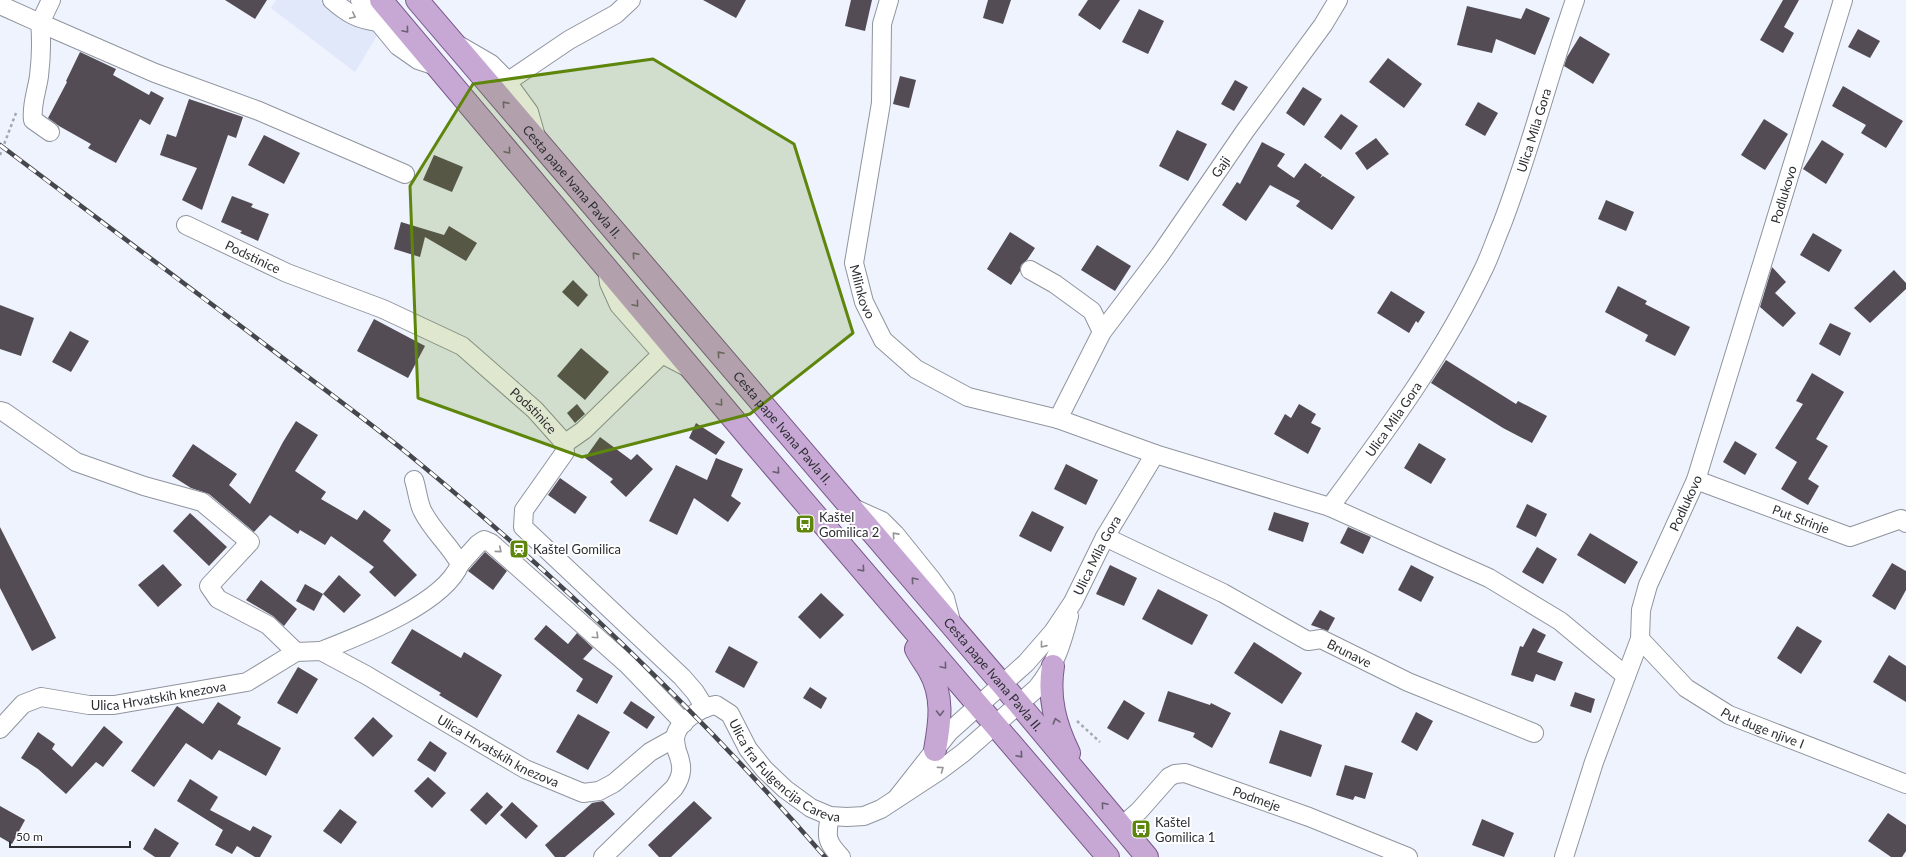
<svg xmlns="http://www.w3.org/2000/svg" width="1906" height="857" font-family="Lato,sans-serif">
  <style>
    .built { fill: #e0e8fa }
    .building { fill: #544c54 }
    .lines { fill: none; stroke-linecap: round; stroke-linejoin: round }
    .minor-casing { stroke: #8f949e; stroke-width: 20 }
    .major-casing { stroke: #79588a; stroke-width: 24 }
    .path { stroke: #a4a8b1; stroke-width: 2.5; stroke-dasharray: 3 3; stroke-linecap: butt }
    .minor { stroke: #fff; stroke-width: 18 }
    .major { stroke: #c7a8d5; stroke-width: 22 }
    .rail-casing { stroke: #45474c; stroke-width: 4.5 }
    .rail { stroke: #fff; stroke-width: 3; stroke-dasharray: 9; stroke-linecap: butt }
    .oneway { stroke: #969698 }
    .oneway2 { stroke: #6a5f73 }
    .marked { fill: #5f860c; fill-opacity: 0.2; stroke: #5f860c; stroke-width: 3; stroke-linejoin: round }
    .labels { text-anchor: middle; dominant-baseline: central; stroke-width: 4; stroke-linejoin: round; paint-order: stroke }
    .street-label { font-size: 13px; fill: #2c2e32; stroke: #fff }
    .poi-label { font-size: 13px; fill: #2c2e32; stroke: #fff; text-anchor: start }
  </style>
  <rect width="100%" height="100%" fill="#eef3fe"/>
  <polygon class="built" points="276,0 353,0 379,32 355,72 271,8"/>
  <g class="building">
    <polygon points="225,0 267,0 255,19"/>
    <polygon points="703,0 746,0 736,18"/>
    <polygon points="851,0 872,0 865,31 845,26"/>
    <polygon points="988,0 1011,0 1003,24 983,18"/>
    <polygon points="1088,0 1120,0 1100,30 1078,15"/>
    <polygon points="1783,0 1799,0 1784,27 1794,33 1783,53 1760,40"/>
    <polygon points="1467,6 1521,19 1526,8 1550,18 1535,55 1496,39 1492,53 1457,45"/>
    <polygon points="1139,9 1164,21 1148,54 1122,42"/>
    <polygon points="1858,29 1880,41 1870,58 1848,47"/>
    <polygon points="1580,36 1610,54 1593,84 1564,66 1567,57"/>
    <polygon points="80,52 116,69 113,75 149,95 151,91 164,98 150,125 140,119 116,163 88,148 91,144 59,126 48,118 67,82 66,81"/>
    <polygon points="1388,58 1422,84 1404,108 1369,82"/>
    <polygon points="900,76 916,80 909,108 893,104"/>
    <polygon points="1235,80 1248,87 1234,111 1221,104"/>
    <polygon points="1843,86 1903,121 1886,148 1861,133 1866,125 1832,106"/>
    <polygon points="1303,87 1322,99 1304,126 1286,113"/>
    <polygon points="189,99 243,117 236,138 228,135 202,210 182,200 197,168 160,155 167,134 176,137"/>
    <polygon points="1478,102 1498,113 1485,136 1465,125"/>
    <polygon points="1341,114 1358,126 1341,150 1324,137"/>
    <polygon points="1764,119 1788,134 1765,170 1741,155"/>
    <polygon points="1177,130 1207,144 1188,181 1159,166"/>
    <polygon points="264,135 300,153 284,184 248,165"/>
    <polygon points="1376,138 1389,154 1367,170 1355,153"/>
    <polygon points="1822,140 1844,154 1826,184 1803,169"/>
    <polygon points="1262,142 1285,154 1277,166 1294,178 1305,163 1322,175 1320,178 1323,176 1355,197 1332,230 1296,206 1300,201 1270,185 1246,221 1222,205 1237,182 1240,184"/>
    <polygon points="434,155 463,167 452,192 423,180"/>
    <polygon points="232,196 253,204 251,207 269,214 258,241 240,233 242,231 221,222"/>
    <polygon points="1606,200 1634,212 1626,231 1598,219"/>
    <polygon points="401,222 444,235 449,226 477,243 466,261 425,237 420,257 394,249"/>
    <polygon points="1010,232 1035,248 1027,260 1021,265 1020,271 1011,285 987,269"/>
    <polygon points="1813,233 1842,250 1829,272 1800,255"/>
    <polygon points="1097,245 1131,266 1115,291 1081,270"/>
    <polygon points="1772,267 1786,282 1775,293 1796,313 1783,327 1760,307"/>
    <polygon points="1894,270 1906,283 1906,289 1870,323 1854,308"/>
    <polygon points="573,280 588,295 578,307 562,292"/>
    <polygon points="1618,286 1647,301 1645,304 1690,327 1675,356 1645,341 1648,335 1605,312"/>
    <polygon points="1391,291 1425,312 1418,323 1416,321 1409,333 1377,313"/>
    <polygon points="0,305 34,318 21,356 0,349"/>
    <polygon points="374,319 425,346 408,378 357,351"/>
    <polygon points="1830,323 1851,333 1840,356 1819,344"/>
    <polygon points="70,331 89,341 71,372 52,362"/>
    <polygon points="581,348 609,372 585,400 557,376"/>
    <polygon points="1446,360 1516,404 1518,401 1547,416 1532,443 1503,428 1431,383"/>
    <polygon points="1812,373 1844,392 1816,439 1828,446 1808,479 1819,486 1808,505 1781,489 1797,462 1775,448 1803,404 1796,401"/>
    <polygon points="577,404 585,414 575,423 567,413"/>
    <polygon points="1299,404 1316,414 1311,423 1321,428 1308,454 1274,434 1285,414 1291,418"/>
    <polygon points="296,421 318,435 295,471 326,492 321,499 357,520 364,510 391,530 383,541 417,575 395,597 369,572 374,567 331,536 325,545 300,530 298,534 270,515 254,532 209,494 191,488 172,476 193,444 237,474 229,485 250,504 283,442"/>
    <polygon points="696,423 725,442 716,455 689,438"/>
    <polygon points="600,437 631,460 637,454 653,469 626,497 610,482 613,479 585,458"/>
    <polygon points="1735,441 1757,454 1745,475 1723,462"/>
    <polygon points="1419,443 1446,459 1431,484 1404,468"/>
    <polygon points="716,458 743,469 731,496 741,503 728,522 694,498 677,535 649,521 676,465 707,480"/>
    <polygon points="1066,464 1098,480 1086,505 1054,489"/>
    <polygon points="560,478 587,497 575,514 548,495"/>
    <polygon points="1527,504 1547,514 1536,537 1516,527"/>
    <polygon points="1032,511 1064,527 1051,552 1019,536"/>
    <polygon points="1274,512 1309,523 1303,542 1268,530"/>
    <polygon points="190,513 227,547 209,566 173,531"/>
    <polygon points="0,527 56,638 32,651 0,588"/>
    <polygon points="1348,527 1371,537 1363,554 1340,543"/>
    <polygon points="1590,533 1638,562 1625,584 1577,555"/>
    <polygon points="1537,547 1557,559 1543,584 1522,572"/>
    <polygon points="485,552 507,571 493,590 468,571"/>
    <polygon points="1892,563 1906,571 1906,590 1895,610 1872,596"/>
    <polygon points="163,564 182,585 158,607 138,585"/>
    <polygon points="1110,565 1137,578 1124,606 1096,594"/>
    <polygon points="1411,565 1434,577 1421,602 1398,590"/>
    <polygon points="339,575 361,595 344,613 323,594"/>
    <polygon points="261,580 297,609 284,626 273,616 246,600"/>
    <polygon points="305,584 323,594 314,611 296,601"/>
    <polygon points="1158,589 1208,615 1192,645 1142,619"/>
    <polygon points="821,593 844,615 820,639 798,617"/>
    <polygon points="1320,610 1335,618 1328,631 1311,625"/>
    <polygon points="546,625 568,644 577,633 593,648 583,659 613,676 597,704 576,691 583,679 534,639"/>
    <polygon points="1797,626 1822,641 1801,674 1777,658"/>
    <polygon points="1533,628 1546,635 1537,652 1563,662 1555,681 1536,674 1533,682 1511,675 1520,646 1523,647"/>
    <polygon points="412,629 461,658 464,652 502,675 477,718 439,695 441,693 391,663"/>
    <polygon points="1254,642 1302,673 1282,704 1234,673"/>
    <polygon points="729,646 758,662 744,688 715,672"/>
    <polygon points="1889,655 1906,666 1906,702 1873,682"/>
    <polygon points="298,667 318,679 297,714 277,703"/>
    <polygon points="810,687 827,698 821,709 803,698"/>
    <polygon points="1168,691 1210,705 1211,703 1231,713 1212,748 1193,737 1195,733 1158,721"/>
    <polygon points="1575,692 1595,699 1591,713 1570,706"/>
    <polygon points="1124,700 1145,713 1128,740 1107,728"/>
    <polygon points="631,701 655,717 647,729 623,713"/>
    <polygon points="218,702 241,717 237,724 281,748 266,776 219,750 212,760 186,743 154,787 131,771 177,706 203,724"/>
    <polygon points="1416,712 1433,721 1417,751 1401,742"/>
    <polygon points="578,714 610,732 588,770 556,752"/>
    <polygon points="373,717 393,736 373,757 354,738"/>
    <polygon points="104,726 123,742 103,767 96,762 66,794 38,769 21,758 38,732 55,744 52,749 72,767"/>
    <polygon points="1280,730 1322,745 1311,777 1269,763"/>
    <polygon points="430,741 447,753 435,772 417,760"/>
    <polygon points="1345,765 1373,773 1365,799 1355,796 1353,800 1336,795"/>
    <polygon points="428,777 446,793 432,808 414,791"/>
    <polygon points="190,779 218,797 210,810 250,831 253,826 272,836 260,857 255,857 237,846 232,854 215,845 223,830 177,801"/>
    <polygon points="487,792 503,807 486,825 470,810"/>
    <polygon points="603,801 615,814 565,857 555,857 545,845 592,803"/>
    <polygon points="694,801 712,818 671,857 659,857 648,845"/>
    <polygon points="512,802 538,826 526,839 500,815"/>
    <polygon points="0,806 25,820 12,844 0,837"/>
    <polygon points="340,809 357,822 341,844 323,831"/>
    <polygon points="1888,813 1906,825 1906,851 1902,857 1891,857 1868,841"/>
    <polygon points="1482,819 1514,833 1504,857 1472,845"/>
    <polygon points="155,828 179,843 170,857 155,857 143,849"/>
  </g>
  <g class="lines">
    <defs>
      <g id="minor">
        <polyline points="51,0 40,23 155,73 259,111 405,174"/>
        <path d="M332,0C348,14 357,19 378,22"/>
        <polyline points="360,0 398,46 418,60 436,66"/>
        <path id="s1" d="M889,0L882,24L881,103L854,263L864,302L883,340L916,369L968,397L1058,419"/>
        <path d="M0,5L40,23C42,41 41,59 39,76C37,91 31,105 33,120L50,132"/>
        <polyline points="460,46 491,64 502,75 529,112 537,140"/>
        <polyline points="507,82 569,40 616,14 631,0"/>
        <path id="s2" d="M186,225L287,273L383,309L462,346L535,410L560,438L564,444L565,452L524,510L523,527L682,677L695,692L705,708"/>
        <polyline points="607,269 609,283 619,305 662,354 689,368"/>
        <polyline points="1030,270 1055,284 1092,311 1102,332"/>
        <polyline points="0,411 4,412 76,462 144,486 202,502 250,542 209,586 218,599 268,625 296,652"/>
        <polyline points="564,444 584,430 662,354"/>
        <path id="s3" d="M1155,454L1058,419L1102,332L1160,255L1245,131L1323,25L1338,0"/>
        <path id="s4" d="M1696,480L1850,537L1901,519L1906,523"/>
        <polyline points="1330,507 1489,578 1560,621 1626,676"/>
        <polyline points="853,508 882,521 895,534 932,580 945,598 952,625"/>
        <path id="s5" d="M1105,537L1223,593L1308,641L1321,639L1408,682L1534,733"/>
        <polyline points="460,564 478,544 484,540 491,543 628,665 684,723"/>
        <path id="s6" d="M1640,639L1686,688L1729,715L1906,784"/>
        <path d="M321,651C359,636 444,604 460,564C450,545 432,531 422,510C418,501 417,489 414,480"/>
        <path id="s7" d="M0,729L23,704L41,697L89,705H114L247,682L296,652L321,651L366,675L525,769L583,793L599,791L614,783L650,752L675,738"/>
        <path id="s8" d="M897,798L949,732L1026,663L1053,632L1073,602L1105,537L1155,454L1330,507C1387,430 1444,353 1485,266C1491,253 1496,238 1502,224C1530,151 1549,74 1575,0"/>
        <path d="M830,816C826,836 826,842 841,857"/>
        <path id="s9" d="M1122,826L1139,811L1169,777L1175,774L1185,773L1309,817L1408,857"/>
        <path id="s10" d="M603,857L674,788C683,775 683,766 677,751C676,747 675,743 675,738C677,722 701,707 716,705L730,714L748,749L764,769L785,789L811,808L830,816L847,817L864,816L881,809L939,771L963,753L1037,688C1055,666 1062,643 1069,616"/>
        <path id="s11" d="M1564,857L1594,762L1640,639L1641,610L1648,585L1696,480L1843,0"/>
      </g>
      <g id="major">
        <polyline points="381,0 752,441 1108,857"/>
        <path id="s12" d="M417,0L1019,704L1147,857"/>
        <path d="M916,649C920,657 925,663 929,670C944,696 940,722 935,750"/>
        <path d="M1053,666C1048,698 1055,724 1069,753"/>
      </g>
    </defs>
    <use href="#minor" class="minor-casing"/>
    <use href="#major" class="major-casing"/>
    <g class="path">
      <polyline points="0,155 16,113"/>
      <polyline points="1077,721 1100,742"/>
    </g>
    <use href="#minor" class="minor"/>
    <use href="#major" class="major"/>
    <defs>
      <path id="rail" d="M0,145C82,207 164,269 246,330C299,371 355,411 407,453C557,576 698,711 825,857"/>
    </defs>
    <use href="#rail" class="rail-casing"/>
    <use href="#rail" class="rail"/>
  </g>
  <defs><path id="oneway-chevron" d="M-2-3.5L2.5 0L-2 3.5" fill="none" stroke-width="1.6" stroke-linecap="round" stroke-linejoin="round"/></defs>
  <g class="oneway">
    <use href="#oneway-chevron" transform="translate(353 16) rotate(25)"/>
    <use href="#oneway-chevron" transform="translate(895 535) rotate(-132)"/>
    <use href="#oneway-chevron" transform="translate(499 550) rotate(40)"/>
    <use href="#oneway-chevron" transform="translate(596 636) rotate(43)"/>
    <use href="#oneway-chevron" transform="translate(1043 645) rotate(129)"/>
    <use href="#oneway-chevron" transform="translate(941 769) rotate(-36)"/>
  </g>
  <g class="oneway2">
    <use href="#oneway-chevron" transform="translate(406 30) rotate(50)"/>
    <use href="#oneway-chevron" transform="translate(505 104) rotate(-131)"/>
    <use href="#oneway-chevron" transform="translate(508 151) rotate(50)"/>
    <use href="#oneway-chevron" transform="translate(635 255) rotate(-131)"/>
    <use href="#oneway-chevron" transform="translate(636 304) rotate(50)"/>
    <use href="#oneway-chevron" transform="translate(720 354) rotate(-131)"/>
    <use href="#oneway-chevron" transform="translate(720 403) rotate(50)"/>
    <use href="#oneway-chevron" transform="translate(777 471) rotate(49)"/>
    <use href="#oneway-chevron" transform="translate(862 569) rotate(49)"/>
    <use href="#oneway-chevron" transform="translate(914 580) rotate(-130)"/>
    <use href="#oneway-chevron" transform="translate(944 666) rotate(50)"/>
    <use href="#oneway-chevron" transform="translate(940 713) rotate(90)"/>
    <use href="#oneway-chevron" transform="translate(1056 721) rotate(-106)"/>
    <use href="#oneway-chevron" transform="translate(1020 755) rotate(49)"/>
    <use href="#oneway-chevron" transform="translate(1104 805) rotate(-130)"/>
  </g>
  <path class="marked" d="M653,59L794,144L853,333L750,414L582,457L418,398L410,186L473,84Z"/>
  <defs>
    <symbol id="bus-square" viewBox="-11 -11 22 22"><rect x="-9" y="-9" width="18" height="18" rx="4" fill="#5f860c" stroke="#fff"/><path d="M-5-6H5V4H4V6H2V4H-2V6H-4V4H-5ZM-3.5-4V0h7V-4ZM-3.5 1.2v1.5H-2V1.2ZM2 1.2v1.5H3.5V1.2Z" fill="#fff"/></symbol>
    <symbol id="station-square" viewBox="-11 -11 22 22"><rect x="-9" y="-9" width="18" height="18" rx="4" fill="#5f860c" stroke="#fff"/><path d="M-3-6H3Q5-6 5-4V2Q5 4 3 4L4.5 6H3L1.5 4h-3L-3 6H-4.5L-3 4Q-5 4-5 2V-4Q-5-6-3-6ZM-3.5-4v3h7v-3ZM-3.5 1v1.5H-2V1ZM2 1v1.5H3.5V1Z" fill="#fff"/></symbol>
  </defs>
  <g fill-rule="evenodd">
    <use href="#bus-square" x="794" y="513" width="22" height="22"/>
    <use href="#station-square" x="508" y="538" width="22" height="22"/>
    <use href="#bus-square" x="1130" y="818" width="22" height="22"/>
  </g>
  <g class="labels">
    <g class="street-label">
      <text stroke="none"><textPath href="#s8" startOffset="1048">Ulica Mila Gora</textPath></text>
      <text stroke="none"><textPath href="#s3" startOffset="404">Gaji</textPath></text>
      <text stroke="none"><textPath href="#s12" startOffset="239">Cesta pape Ivana Pavla II.</textPath></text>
      <text stroke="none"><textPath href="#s11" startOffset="700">Podlukovo</textPath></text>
      <text stroke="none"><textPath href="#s2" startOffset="74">Podstinice</textPath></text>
      <text stroke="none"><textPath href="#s1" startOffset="296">Milinkovo</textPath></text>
      <text stroke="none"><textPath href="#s2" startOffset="398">Podstinice</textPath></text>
      <text stroke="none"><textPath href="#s8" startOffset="725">Ulica Mila Gora</textPath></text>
      <text stroke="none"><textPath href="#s12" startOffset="563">Cesta pape Ivana Pavla II.</textPath></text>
      <text stroke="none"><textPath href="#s11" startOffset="376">Podlukovo</textPath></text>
      <text stroke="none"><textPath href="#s4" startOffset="112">Put Strinje</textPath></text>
      <text stroke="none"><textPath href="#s8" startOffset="317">Ulica Mila Gora</textPath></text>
      <text stroke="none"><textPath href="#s5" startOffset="273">Brunave</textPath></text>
      <text stroke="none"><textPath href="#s12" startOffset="887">Cesta pape Ivana Pavla II.</textPath></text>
      <text stroke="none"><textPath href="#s7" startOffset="172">Ulica Hrvatskih knezova</textPath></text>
      <text stroke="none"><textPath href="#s6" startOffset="154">Put duge njive I</textPath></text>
      <text stroke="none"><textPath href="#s7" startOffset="548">Ulica Hrvatskih knezova</textPath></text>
      <text stroke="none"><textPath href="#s10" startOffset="305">Ulica fra Fulgencija Careva</textPath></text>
      <text stroke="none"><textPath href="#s9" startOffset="161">Podmeje</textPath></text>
    </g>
    <g class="poi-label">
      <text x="819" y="517">Kaštel<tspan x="819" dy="15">Gomilica 2</tspan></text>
      <text x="533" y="549">Kaštel Gomilica</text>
      <text x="1155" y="822">Kaštel<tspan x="1155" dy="15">Gomilica 1</tspan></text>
    </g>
  </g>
  <path d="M10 841v6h120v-6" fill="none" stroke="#2c2e32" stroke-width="2"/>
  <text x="16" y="841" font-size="12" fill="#2c2e32" stroke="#ffffff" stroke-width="3" paint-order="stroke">50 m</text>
</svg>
